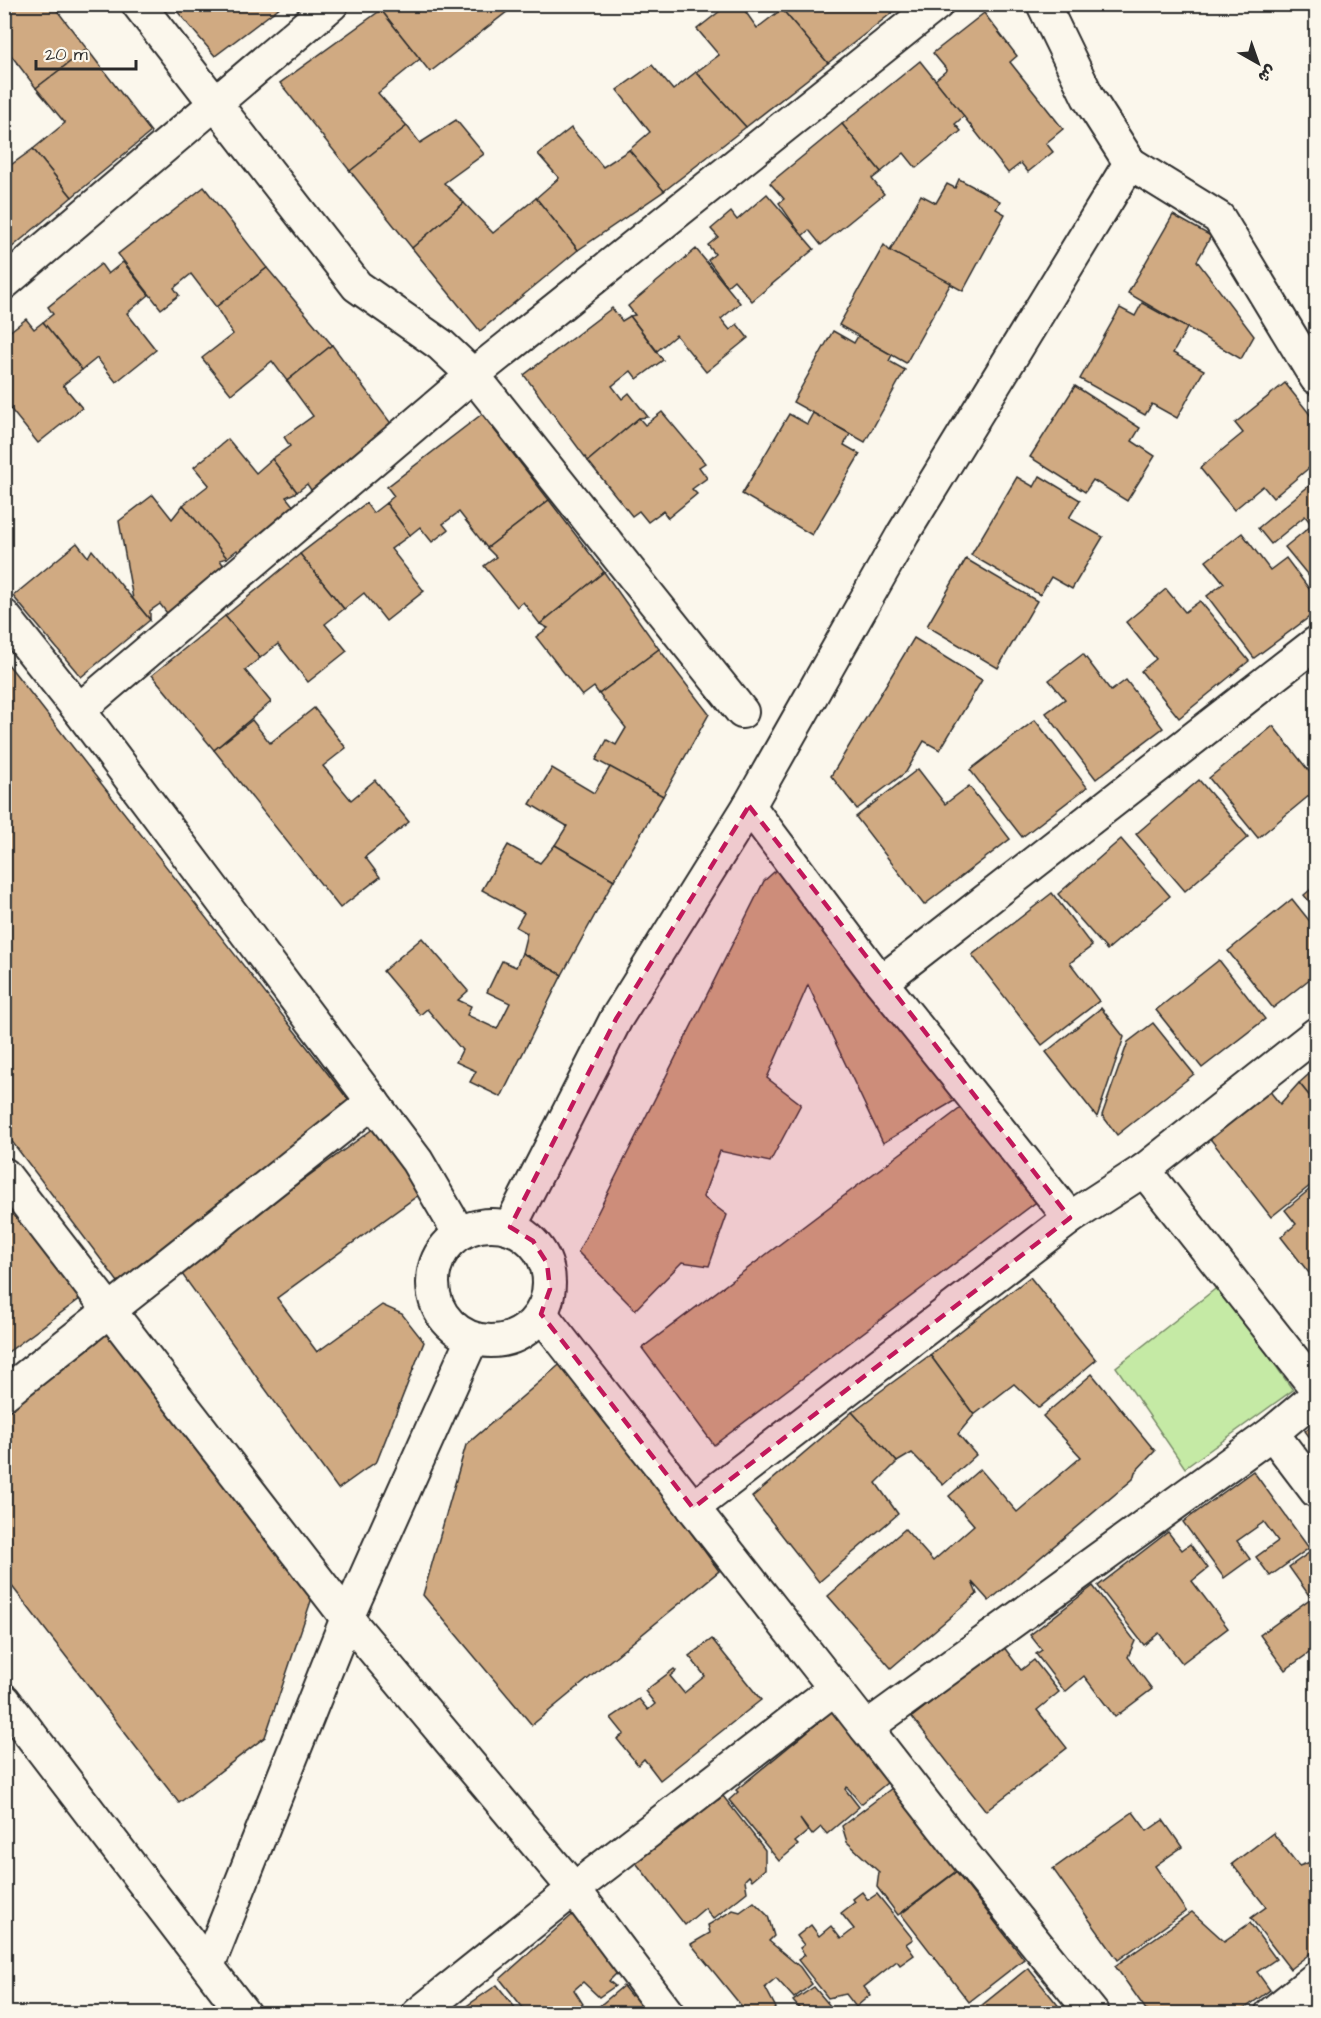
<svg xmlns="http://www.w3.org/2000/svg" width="1321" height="2018" font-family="'Architects Daughter','Playpen Sans Arabic',sans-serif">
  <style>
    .green { fill: #c5eaa5; stroke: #788a68; stroke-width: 1.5 }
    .building { fill: #d0aa82; stroke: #2b2b2b; stroke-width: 1.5 }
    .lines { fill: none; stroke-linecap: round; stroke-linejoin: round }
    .street-casing { stroke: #2b2b2b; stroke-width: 36 }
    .street { stroke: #fbf7ec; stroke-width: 32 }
    .marked { fill: #c2185b; fill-opacity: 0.2; stroke: #c2185b; stroke-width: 4.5; stroke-dasharray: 12 8; stroke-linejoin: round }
  </style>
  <rect width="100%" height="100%" fill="#fbf7ec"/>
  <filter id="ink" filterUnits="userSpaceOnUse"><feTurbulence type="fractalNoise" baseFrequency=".0167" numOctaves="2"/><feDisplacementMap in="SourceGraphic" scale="12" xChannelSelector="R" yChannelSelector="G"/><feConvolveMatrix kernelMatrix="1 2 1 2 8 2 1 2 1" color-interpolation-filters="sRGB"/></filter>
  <g filter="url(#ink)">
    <polygon class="green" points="1219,1286 1293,1390 1185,1468 1116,1367"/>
    <g class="building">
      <polygon points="4,4 52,4 87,49 36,88 4,46"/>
      <polygon points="171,4 284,4 215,56"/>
      <polygon points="388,4 503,4 508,11 430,72 381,10"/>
      <polygon points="729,4 740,4 757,28 782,9 828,63 746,127 696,72 719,55 697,29"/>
      <polygon points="788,4 903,4 828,63 782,9"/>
      <polygon points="381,10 420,59 378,93 407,126 350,171 280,83"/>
      <polygon points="984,13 1017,56 1010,62 1063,129 1046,143 1053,152 1028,172 1021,163 1008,173 935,80 947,70 933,53"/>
      <polygon points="87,49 151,132 72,197 33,149 65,123 36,88"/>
      <polygon points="920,61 964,116 955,124 961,131 916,168 904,153 881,172 842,124"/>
      <polygon points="652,65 673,90 696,72 746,127 664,191 629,150 650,132 617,90"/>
      <polygon points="456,120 484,154 444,183 464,203 412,248 350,171 407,126 420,143"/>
      <polygon points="842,124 881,172 872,179 884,194 821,245 809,230 802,236 779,203 784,199 770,183"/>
      <polygon points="571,128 603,167 629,150 664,191 578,250 536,198 559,178 538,154"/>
      <polygon points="33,149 72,197 4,254 4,163 8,167"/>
      <polygon points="959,179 1000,201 996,209 1005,214 963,291 890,251 921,195 936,203 947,184 955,188"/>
      <polygon points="204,187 267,268 216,307 191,274 174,288 179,295 161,309 118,254"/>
      <polygon points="767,194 814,249 752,301 734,280 727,286 708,260 715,254 708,245 718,237 711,229 731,212 737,220"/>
      <polygon points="536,198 578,250 480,331 412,248 464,203 493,233"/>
      <polygon points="1173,215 1211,236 1197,261 1254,336 1241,359 1128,293"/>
      <polygon points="884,245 890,251 951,283 906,363 839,325"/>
      <polygon points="696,249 740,303 721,319 730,330 737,324 748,338 706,372 676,335 657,351 630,316 635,315 628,306"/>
      <polygon points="123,262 149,295 127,313 156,350 116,382 97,358 82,370 43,322 53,314 48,307 101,264 108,274"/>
      <polygon points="267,268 332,345 287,381 272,361 231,394 202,358 233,334 216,307"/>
      <polygon points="1142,303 1187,328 1173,353 1204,370 1177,418 1152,404 1145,415 1080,379 1120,308 1135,316"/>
      <polygon points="612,308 622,321 630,316 663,360 637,379 631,371 612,386 622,399 629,393 648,417 639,418 588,461 524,375"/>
      <polygon points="26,319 34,329 43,322 82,370 63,385 82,408 38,443 4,401 4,336"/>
      <polygon points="833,331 854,343 858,336 892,355 889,361 905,370 865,442 793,402"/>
      <polygon points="332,345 399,434 315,496 307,484 297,492 272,459 290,446 284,437 313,416 287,381"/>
      <polygon points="1285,383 1316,422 1316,462 1273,498 1263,486 1234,510 1200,468 1243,433 1235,423"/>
      <polygon points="1075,386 1140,428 1132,441 1155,456 1127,501 1093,480 1085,492 1030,457"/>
      <polygon points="662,412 705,463 699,467 707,478 692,489 697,494 668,518 663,511 648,522 639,511 632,516 588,461 639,418 645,425"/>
      <polygon points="813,413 850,434 844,445 860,454 812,535 742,494 789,414 807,424"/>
      <polygon points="482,414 549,500 487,548 459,512 443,524 448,530 432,542 420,527 410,535 386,503 394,496 387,487"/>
      <polygon points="228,439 256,473 272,459 297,492 286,497 299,513 241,556 237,550 227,558 183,505 209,485 194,467"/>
      <polygon points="1040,476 1080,500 1069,518 1103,537 1072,589 1051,577 1040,595 971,555 1017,477 1034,487"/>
      <polygon points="1316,480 1316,585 1285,547 1312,525 1305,516 1271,544 1258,528"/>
      <polygon points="153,495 172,519 183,505 227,558 220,560 225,568 191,601 187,596 179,603 183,607 170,617 160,604 150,611 150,620 133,599 119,521"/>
      <polygon points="549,500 604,572 540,624 523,602 517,607 484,566 496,557 487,548"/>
      <polygon points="366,503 373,513 386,503 410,535 391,549 424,591 386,621 364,593 344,609 300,554"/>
      <polygon points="1242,533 1270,570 1286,558 1316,598 1316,612 1254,658 1207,596 1224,583 1206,561"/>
      <polygon points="77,543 88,557 92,550 150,620 81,677 13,596"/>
      <polygon points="300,554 344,609 325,624 347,651 308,682 278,644 260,658 225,616"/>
      <polygon points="966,559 1037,601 998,668 927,626"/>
      <polygon points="604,572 659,649 599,694 594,687 582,696 536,637 548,628 540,624"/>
      <polygon points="1166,589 1185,612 1200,601 1249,661 1179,718 1141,671 1156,659 1126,622"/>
      <polygon points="225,616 260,658 245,670 271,702 214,750 152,675"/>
      <polygon points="914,638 982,680 940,750 924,741 906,772 857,809 831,776"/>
      <polygon points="659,649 709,714 663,796 596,760 607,740 616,745 626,728 599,694"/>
      <polygon points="1083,654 1111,691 1126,680 1163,728 1096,779 1046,713 1065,699 1049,680"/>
      <polygon points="4,659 350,1102 121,1286 4,1131"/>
      <polygon points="314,708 346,748 323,766 351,800 375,780 409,822 365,857 380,877 340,908 214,750 252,720 270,743"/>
      <polygon points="1035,720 1087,787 1022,837 970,770"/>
      <polygon points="1273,726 1316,780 1316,790 1258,838 1209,778"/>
      <polygon points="610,767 663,796 614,880 555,845 567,826 530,804 552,768 594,793"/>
      <polygon points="918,769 945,804 969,786 1010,839 924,905 856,817"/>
      <polygon points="1199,780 1248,837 1185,891 1136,834"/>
      <polygon points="1121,839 1170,896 1107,950 1058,894"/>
      <polygon points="508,845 540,863 555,845 614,880 562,975 522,953 527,933 516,927 524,913 482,890"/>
      <polygon points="783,864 961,1097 883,1143 808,985 767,1078 801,1104 770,1162 720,1151 703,1197 727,1215 709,1266 682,1262 635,1310 578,1252 764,881"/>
      <polygon points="1316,885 1316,910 1304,895"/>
      <polygon points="1052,893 1092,946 1070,963 1099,1001 1042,1045 972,955"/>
      <polygon points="1292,899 1316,929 1316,974 1273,1008 1228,951"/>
      <polygon points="422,938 468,991 458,1000 471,1006 467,1015 497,1029 510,1003 487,992 502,961 516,967 522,953 562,975 501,1097 470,1082 476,1071 456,1062 462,1050 427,1009 420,1015 383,971"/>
      <polygon points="1219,960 1265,1019 1202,1068 1156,1010"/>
      <polygon points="1101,1008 1124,1037 1097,1117 1046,1052"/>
      <polygon points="1153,1023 1194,1074 1117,1135 1102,1115 1128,1042"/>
      <polygon points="1316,1068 1316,1104 1299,1083"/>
      <polygon points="1299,1083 1316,1104 1316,1138 1313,1142 1316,1146 1316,1181 1271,1217 1208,1136 1268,1089 1280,1104"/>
      <polygon points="970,1101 1043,1197 714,1445 642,1348"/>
      <polygon points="377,1126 424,1191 277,1298 317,1352 382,1305 402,1314 424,1342 377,1461 338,1489 179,1270"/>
      <polygon points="1316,1184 1316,1282 1281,1237 1296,1224 1285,1210"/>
      <polygon points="4,1197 81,1298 4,1355"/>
      <polygon points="1030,1277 1096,1360 1039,1408 1014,1384 974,1415 930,1355"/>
      <polygon points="107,1332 312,1598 265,1737 179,1803 4,1576 4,1411"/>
      <polygon points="930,1355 974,1415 958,1434 976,1455 943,1485 912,1453 897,1462 852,1412"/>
      <polygon points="565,1360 719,1571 532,1725 423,1595 466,1445"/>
      <polygon points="1092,1374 1155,1451 1135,1472 1133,1479 989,1601 972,1582 977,1594 891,1668 828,1596 905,1529 933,1561 974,1525 949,1496 980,1469 1017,1512 1081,1457 1043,1416"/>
      <polygon points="852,1412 897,1462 876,1483 898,1514 819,1582 752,1497"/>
      <polygon points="1316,1422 1316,1446 1305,1431"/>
      <polygon points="1253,1471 1309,1548 1270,1576 1256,1557 1278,1541 1264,1522 1237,1541 1250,1559 1224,1578 1183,1522"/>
      <polygon points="1168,1532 1182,1550 1190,1544 1208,1568 1192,1581 1228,1628 1182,1663 1159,1633 1144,1645 1098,1586"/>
      <polygon points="1316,1548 1316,1648 1285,1670 1260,1635 1311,1598 1289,1567"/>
      <polygon points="1093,1586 1135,1641 1128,1657 1152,1689 1115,1717 1084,1676 1065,1692 1036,1654 1042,1650 1030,1635"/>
      <polygon points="712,1639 761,1700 660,1780 644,1759 638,1765 617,1739 624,1734 611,1718 639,1699 648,1710 655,1704 645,1691 674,1669 676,1671 670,1676 684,1693 705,1676 689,1656"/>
      <polygon points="1003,1646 1021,1670 1034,1660 1059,1692 1037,1710 1067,1748 986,1811 912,1717"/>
      <polygon points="836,1708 893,1778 861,1804 847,1787 845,1789 859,1807 827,1834 821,1827 812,1835 800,1819 808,1831 795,1842 798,1845 779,1861 729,1800 738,1792 736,1790"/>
      <polygon points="896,1785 959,1869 898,1915 877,1887 879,1872 847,1842 842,1826"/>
      <polygon points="714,1795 718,1800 723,1796 765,1850 765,1869 752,1880 749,1876 745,1880 747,1892 713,1919 705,1908 685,1925 633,1859"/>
      <polygon points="1133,1812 1147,1831 1163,1820 1182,1847 1155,1866 1186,1911 1118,1960 1053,1869"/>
      <polygon points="1273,1833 1299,1866 1316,1860 1316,1949 1290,1969 1251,1918 1266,1907 1232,1864"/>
      <polygon points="956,1872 1024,1959 969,2002 901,1914"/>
      <polygon points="862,1892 868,1900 877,1894 913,1939 906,1944 914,1955 900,1965 897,1961 864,1987 870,1995 856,2007 846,1994 828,1998 798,1960 805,1955 800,1948 804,1945 797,1936 811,1925 819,1936 831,1926 841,1939 854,1929 841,1913 855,1902 853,1899"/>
      <polygon points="754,1902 768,1916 774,1936 769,1941 800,1967 812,1984 794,1998 776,1978 765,1987 776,2008 771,2014 748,2014 691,1944 710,1933 708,1925 733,1910 740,1912"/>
      <polygon points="579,1909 623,1967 609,1981 615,1986 599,1997 583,1982 574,1990 583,2004 570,2014 528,2014 500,1979"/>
      <polygon points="1192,1912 1224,1941 1250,1923 1276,1959 1257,1972 1270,1990 1237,2014 1149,2014 1115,1966"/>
      <polygon points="1028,1968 1065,2014 971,2014"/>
      <polygon points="497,1985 520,2014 455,2014"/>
      <polygon points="623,1986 631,1996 638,1989 657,2014 598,2014 596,2009"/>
      <polygon points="814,1987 831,2007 830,2014 804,2014 793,2001"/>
    </g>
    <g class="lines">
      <defs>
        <g id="street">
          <polyline points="138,4 357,286 441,345 473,375 742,712"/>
          <polyline points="1043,4 1088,97 1130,163"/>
          <polyline points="4,283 332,4"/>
          <polyline points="4,616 79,710 417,1161 459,1233"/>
          <polyline points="79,710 473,375 937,4"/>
          <polyline points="749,806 881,982 1070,1218"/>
          <polyline points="881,982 1316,643"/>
          <polyline points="1144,1170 1316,1388"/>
          <polyline points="4,1174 347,1618 574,1889 668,2014"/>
          <circle cx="491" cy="1283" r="58"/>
          <polyline points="510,1227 616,1019 749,806 903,534 1130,163 1219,218 1316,378"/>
          <polyline points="541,1314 866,1728"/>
          <polyline points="4,1394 373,1102"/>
          <polyline points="1272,1433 1316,1491"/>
          <polyline points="693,1508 1070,1218 1144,1170 1316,1034"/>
          <polyline points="4,1700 244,2014"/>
          <polyline points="208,1966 347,1618 472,1339"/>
          <polyline points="418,2014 574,1889 835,1688"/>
          <polyline points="1093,2014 967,1858 866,1728 1272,1433 1316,1396"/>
          <polyline points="1271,2014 1316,1978"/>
        </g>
      </defs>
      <use href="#street" class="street-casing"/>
      <use href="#street" class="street"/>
    </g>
  </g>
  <path class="marked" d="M749,806L1070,1218L693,1508L541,1314L550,1289L547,1263L533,1241L510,1227L616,1019Z"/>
  <rect width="1321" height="2018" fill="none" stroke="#fbf7ec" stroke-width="24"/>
  <rect x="12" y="12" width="1297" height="1994" fill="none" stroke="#2b2b2b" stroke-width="2" filter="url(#ink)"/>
  <g transform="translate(1258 63) rotate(140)" stroke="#fbf7ec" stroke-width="4.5" paint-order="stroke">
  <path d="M0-4.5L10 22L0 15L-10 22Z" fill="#2b2b2b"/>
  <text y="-9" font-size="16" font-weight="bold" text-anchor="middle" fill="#2b2b2b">ش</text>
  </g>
  <path d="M36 60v9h100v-9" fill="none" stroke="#2b2b2b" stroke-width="3"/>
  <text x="45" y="60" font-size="18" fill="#2b2b2b" stroke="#fbf7ec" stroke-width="4.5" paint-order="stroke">20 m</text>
</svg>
